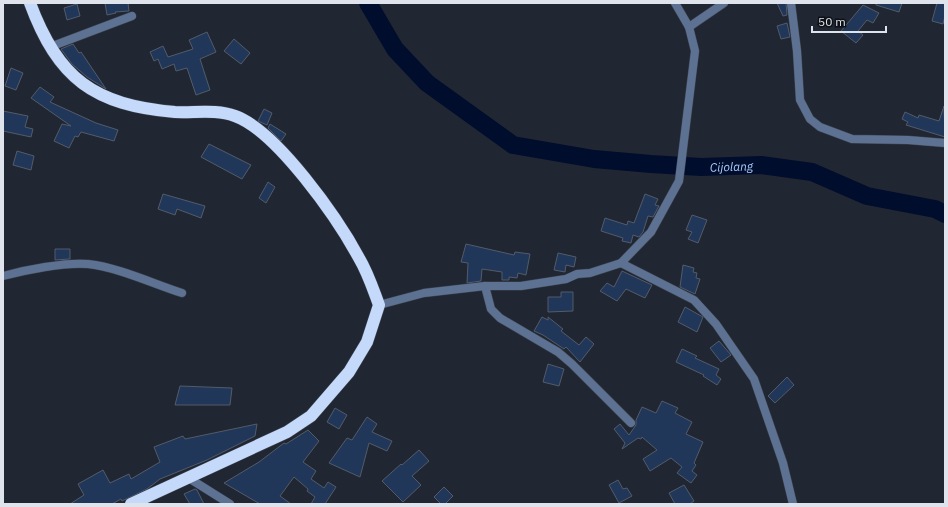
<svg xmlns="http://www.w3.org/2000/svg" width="948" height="507" font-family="'IBM Plex Sans',sans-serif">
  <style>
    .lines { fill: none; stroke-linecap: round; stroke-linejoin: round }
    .river { stroke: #000d2c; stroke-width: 18 }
    .building { fill: #21375a; stroke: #535b69 }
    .street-casing { stroke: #3f4551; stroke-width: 9 }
    .highway-casing { stroke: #3f4551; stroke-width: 13 }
    .street { stroke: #5d7293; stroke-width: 8 }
    .highway { stroke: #c5dafb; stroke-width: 12 }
    .labels { text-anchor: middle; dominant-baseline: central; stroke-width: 3; stroke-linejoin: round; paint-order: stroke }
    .water-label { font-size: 12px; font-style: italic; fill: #abcbfd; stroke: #0d1015 }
  </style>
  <rect width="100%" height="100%" fill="#202733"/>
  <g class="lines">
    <path class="river" id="s1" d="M368,3L395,49L427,83L513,145L594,159L651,164L701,167L761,165L812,172L867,196L935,209L945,214"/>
  </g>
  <g class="building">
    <polygon points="105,3 128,3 129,11 115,12 116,13 107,15"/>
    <polygon points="777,3 786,3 787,15 783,16"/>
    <polygon points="876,3 902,3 899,12 876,5"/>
    <polygon points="937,3 945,3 945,16 943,24 932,21"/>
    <polygon points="77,4 80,16 67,20 64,8"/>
    <polygon points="863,5 879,13 873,23 867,20 858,31 863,35 856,43 841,31"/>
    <polygon points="787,23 790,37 781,39 777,26"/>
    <polygon points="207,32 216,52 200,59 210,90 196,95 187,68 176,71 174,64 162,69 158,59 154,61 150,52 163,46 168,57 193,49 189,40"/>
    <polygon points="234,39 250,53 241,64 224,51"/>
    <polygon points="73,44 79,53 81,52 106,89 87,77 72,64 61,49"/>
    <polygon points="11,68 23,73 16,90 5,86"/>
    <polygon points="40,87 54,97 50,102 96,123 118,130 114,141 81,132 78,137 75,136 69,148 54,141 62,124 71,126 31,98"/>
    <polygon points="944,106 945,137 906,125 908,122 902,119 905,112 918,118 919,115 939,121"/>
    <polygon points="264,109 272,113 267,125 258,121"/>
    <polygon points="3,111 28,116 25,127 33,129 31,137 3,131"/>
    <polygon points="270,124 286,134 281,141 268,128"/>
    <polygon points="209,144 251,165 242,179 201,157"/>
    <polygon points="17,151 34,156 31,170 13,165"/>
    <polygon points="268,182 275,187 266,203 259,198"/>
    <polygon points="163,194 205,206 201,218 177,209 175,215 158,209"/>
    <polygon points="645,194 658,199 655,205 659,206 653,217 648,216 643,232 639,237 633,235 631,243 622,241 623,238 601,231 605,218 627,225 628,221 634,223"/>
    <polygon points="692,215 707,220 698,243 688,239 692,232 686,230"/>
    <polygon points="466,244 514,255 515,252 530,254 526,275 518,273 517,278 509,277 509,280 502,280 502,272 482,269 481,281 467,283 468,263 461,262"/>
    <polygon points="55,249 70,249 70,259 55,260"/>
    <polygon points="558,253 576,257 574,267 566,265 565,272 554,270"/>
    <polygon points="683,265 694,268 693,272 697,273 696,278 700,279 695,294 680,287"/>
    <polygon points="622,271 652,285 645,298 626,289 617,301 600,291 607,283 614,287"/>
    <polygon points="561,292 573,292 573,311 548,312 548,297 561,297"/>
    <polygon points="685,307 703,317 697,332 678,322"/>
    <polygon points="542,317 548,320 548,317 563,329 561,331 579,345 586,337 594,344 580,362 566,347 564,349 543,335 534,331"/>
    <polygon points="719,341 731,355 721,362 710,348"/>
    <polygon points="682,349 697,356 695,358 719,369 716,375 721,379 717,385 703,376 704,375 676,362"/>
    <polygon points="548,364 564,369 559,386 543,382"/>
    <polygon points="787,377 794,385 775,403 768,396"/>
    <polygon points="180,386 232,388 230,405 175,405"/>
    <polygon points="662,401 678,408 675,413 692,422 686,434 703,442 694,463 696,465 692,471 697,475 691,483 677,473 682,467 671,458 650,471 643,459 657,450 642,437 641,439 638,438 622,449 625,443 614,429 620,424 629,435 636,425 636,420 642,407 656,413"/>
    <polygon points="335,408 347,415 339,429 327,422"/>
    <polygon points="367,417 377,424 372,432 392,441 387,451 369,443 360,477 329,463 347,438 352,440"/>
    <polygon points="257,424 255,436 207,460 160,479 147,489 122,501 121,499 112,504 70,504 84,495 78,484 103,470 110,483 129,474 131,479 160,462 154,447 183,436 185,439"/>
    <polygon points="308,430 319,441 303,462 316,471 311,479 324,488 328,482 336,487 325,504 311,504 315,497 307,491 308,489 294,477 280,496 291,504 260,504 224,483 259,462 284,443 286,444"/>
    <polygon points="419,450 429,461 412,476 421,485 403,502 382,481 401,464 402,465"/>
    <polygon points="618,480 623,489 627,488 632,496 619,503 609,485"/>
    <polygon points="684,485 694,501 690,504 675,504 669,493"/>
    <polygon points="444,487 453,496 445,504 441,504 434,497"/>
    <polygon points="195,489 197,490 204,504 190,504 184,494"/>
  </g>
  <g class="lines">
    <defs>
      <g id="street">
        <polyline points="791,3 797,51 800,100 810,119 820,127 852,139 908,140 945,143"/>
        <polyline points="689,27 724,3"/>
        <polyline points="50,47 132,16"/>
        <polyline points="621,263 651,232 679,181 695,51 689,27 675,3"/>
        <path d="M3,276C25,270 65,262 88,264C117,267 154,284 182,293"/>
        <polyline points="485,286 491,309 500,318 558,352 572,364 631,423"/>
        <polyline points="379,305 424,293 485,286 521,286 566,279 577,274 590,273 621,263 694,300 716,324 754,379 783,463 793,504"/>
        <polyline points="187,477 230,504"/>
      </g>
      <path id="highway" d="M30,3C58,79 94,105 175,112C195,113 216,109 235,116C277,131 338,219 359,258C368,273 373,289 379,305L367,342L349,372L311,416L287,432L131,504"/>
    </defs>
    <use href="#street" class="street-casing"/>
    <use href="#highway" class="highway-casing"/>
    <use href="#street" class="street"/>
    <use href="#highway" class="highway"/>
  </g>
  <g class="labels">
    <g class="water-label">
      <text stroke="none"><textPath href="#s1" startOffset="426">Cijolang</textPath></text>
    </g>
  </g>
  <rect width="948" height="507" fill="none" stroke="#dfe4ec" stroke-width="8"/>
  <path d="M812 26v6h74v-6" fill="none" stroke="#dfe4ec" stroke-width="2"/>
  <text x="818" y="26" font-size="12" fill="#dfe4ec" stroke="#0d1015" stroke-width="3" paint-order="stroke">50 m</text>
</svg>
